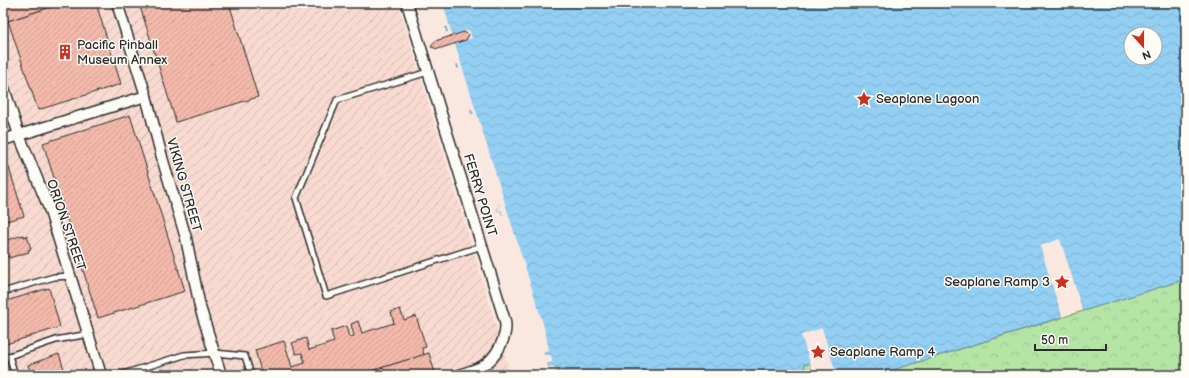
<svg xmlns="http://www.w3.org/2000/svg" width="1189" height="378" font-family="'Balsamiq Sans',sans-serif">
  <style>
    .industrial { fill: url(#industrial-furrows) }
    .forest { fill: url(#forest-crowns); stroke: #708868 }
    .water { fill: url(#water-waves); stroke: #698da3; fill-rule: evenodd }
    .pier { fill: #fae8e0 }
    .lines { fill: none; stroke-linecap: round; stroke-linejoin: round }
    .ferry { stroke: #4a5c67; stroke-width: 1; stroke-dasharray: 5 4; stroke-linecap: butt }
    .building { fill: url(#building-hatch); stroke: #2b2b2b }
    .lane-casing { stroke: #2b2b2b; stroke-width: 8 }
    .street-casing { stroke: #2b2b2b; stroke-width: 13 }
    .lane { stroke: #fdfcf7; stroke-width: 5 }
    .street { stroke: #fdfcf7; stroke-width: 10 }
    .labels { text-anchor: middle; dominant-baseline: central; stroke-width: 3; stroke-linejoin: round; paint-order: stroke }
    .poi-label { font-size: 13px; fill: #2b2b2b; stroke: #fdfcf7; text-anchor: start }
    .street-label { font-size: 13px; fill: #2b2b2b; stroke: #fdfcf7 }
  </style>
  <defs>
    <pattern id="industrial-furrows" width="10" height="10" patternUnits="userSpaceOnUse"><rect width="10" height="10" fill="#f8dad0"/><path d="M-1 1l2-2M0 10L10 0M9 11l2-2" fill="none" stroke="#d5bbb3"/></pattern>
    <pattern id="forest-crowns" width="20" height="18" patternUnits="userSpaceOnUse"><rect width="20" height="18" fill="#b4e5a5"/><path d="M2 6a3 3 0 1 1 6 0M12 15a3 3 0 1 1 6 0" fill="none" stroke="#9bc58e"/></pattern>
    <pattern id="water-waves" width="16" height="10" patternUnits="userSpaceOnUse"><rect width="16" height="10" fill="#93cff3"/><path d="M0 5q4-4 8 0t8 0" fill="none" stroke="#7fb2d0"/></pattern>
    <pattern id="building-hatch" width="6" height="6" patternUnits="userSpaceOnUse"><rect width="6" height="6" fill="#f3b9ab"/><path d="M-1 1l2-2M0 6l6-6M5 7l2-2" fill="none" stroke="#d09f93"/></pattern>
  </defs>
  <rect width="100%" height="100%" fill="#fae8e0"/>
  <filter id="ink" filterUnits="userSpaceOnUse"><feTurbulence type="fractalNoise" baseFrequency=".025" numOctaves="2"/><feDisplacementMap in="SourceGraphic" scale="8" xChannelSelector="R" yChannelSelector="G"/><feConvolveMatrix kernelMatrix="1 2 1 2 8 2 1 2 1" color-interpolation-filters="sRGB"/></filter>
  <g filter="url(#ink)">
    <polygon class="industrial" points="3,3 398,3 511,375 3,375"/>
    <g class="forest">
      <polygon points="1186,279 1186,375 877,375"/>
      <polygon points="808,356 814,375 807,375 802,358"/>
    </g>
    <path class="water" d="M438,3H1186V279L1083,311L1076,290L1056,297L1062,317L877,375H837L835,370L814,375L810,363L804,365L807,375H552L548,367L501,210L498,211L497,209L500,207L499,203ZM1131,34H1155V58H1131Z"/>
    <g class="pier">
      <polygon points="437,3 443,3 452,35 469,30 472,38 455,44 544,327 549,350 543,352 545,355 551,355 552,359 552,362 547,364 548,367 553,366 558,375 550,375 546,368 546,362 541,353 501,217 503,216 501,210 498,211 497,209 500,207 499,203 497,204 470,114 474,114 472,109 468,110 456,70 459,68 458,64 455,65 445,33 448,32 447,27 443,27"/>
      <polygon points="1060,239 1083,311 1081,311 1075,293 1058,298 1064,317 1062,317 1040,246"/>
      <polygon points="822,328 835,370 837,375 834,373 827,375 814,375 810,363 801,335"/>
    </g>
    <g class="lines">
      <polyline class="ferry" points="537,3 537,4"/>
    </g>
    <g class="building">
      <polygon points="3,3 63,3 8,21"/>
      <polygon points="63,3 96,3 121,84 38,110 8,21"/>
      <polygon points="139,3 229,3 258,97 176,122"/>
      <polygon points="464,32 469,35 466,40 438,49 431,47 435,41"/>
      <polygon points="130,115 185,291 98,318 43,143"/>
      <polygon points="4,152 24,216 3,222 3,153"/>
      <polygon points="23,235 24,237 27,236 31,249 28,250 29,252 9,258 9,256 5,257 3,249 4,241"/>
      <polygon points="49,288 60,327 3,345 3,302"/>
      <polygon points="400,309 404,320 416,316 426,347 422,348 424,355 358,375 262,375 255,350 284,341 292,367 305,363 302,353 296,354 292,343 306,338 309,350 334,342 331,331 346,326 349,337 354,336 351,324 358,321 362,333 394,323 391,312"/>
      <polygon points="429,353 435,373 429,375 358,375"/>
      <polygon points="59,354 66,375 31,375 28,365"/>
    </g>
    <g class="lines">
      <defs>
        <g id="lane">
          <polyline points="428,72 337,100 296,198 326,296 482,246"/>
          <polyline points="3,292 54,277 71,276"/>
          <polyline points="15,375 9,356 56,340 89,334"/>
          <polyline points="120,375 184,355 215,353 245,356 251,375"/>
        </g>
        <g id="street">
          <polyline points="117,3 146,96 163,161 186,238 200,307 221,375"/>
          <path d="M407,3L505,321C508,337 496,359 481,367C474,370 467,372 460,375"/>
          <polyline points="3,85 19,135 49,208 101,375"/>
          <polyline points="3,140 146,96"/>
        </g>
      </defs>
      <use href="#lane" class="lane-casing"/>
      <use href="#street" class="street-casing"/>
      <use href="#lane" class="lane"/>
      <use href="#street" class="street"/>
    </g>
  </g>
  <defs>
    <symbol id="building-bare" viewBox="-9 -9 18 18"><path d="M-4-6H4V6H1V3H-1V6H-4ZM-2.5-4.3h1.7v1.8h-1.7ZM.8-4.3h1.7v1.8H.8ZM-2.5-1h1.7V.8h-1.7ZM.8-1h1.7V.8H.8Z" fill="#c8321e" stroke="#fdfcf7" stroke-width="2.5" paint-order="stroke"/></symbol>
    <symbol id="sight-bare" viewBox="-9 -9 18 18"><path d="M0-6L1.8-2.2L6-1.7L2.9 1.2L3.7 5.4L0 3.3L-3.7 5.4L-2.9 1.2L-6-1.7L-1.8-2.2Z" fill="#c8321e" stroke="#fdfcf7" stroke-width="2.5" paint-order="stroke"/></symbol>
  </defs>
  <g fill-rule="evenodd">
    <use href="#building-bare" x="54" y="41" width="22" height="22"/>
    <use href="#sight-bare" x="853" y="88" width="22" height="22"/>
    <use href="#sight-bare" x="1051" y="271" width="22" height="22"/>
    <use href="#sight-bare" x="807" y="341" width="22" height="22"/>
  </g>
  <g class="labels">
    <g class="poi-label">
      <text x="77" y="45">Pacific Pinball<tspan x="77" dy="15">Museum Annex</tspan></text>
      <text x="876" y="99">Seaplane Lagoon</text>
      <text x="1050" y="282" text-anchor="end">Seaplane Ramp 3</text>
      <text x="830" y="352">Seaplane Ramp 4</text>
    </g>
    <g class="street-label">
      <text transform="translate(184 185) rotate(74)">VIKING STREET</text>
      <text transform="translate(480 195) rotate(73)">FERRY POINT</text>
      <text transform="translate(66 225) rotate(71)">ORION STREET</text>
    </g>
  </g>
  <rect width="1189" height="378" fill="none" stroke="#fdfcf7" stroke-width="16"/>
  <rect x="8" y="8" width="1173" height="362" fill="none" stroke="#2b2b2b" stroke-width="1.5" filter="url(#ink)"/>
  <g transform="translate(1143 46) rotate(159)"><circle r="19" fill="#fdfcf7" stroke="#a9a8a5"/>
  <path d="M0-3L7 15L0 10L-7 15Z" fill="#c8321e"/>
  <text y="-6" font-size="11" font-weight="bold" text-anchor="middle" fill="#2b2b2b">N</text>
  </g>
  <path d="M1035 344v6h71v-6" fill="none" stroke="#2b2b2b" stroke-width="2"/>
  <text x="1041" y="344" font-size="12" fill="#2b2b2b" stroke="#fdfcf7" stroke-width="3" paint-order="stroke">50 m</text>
</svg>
